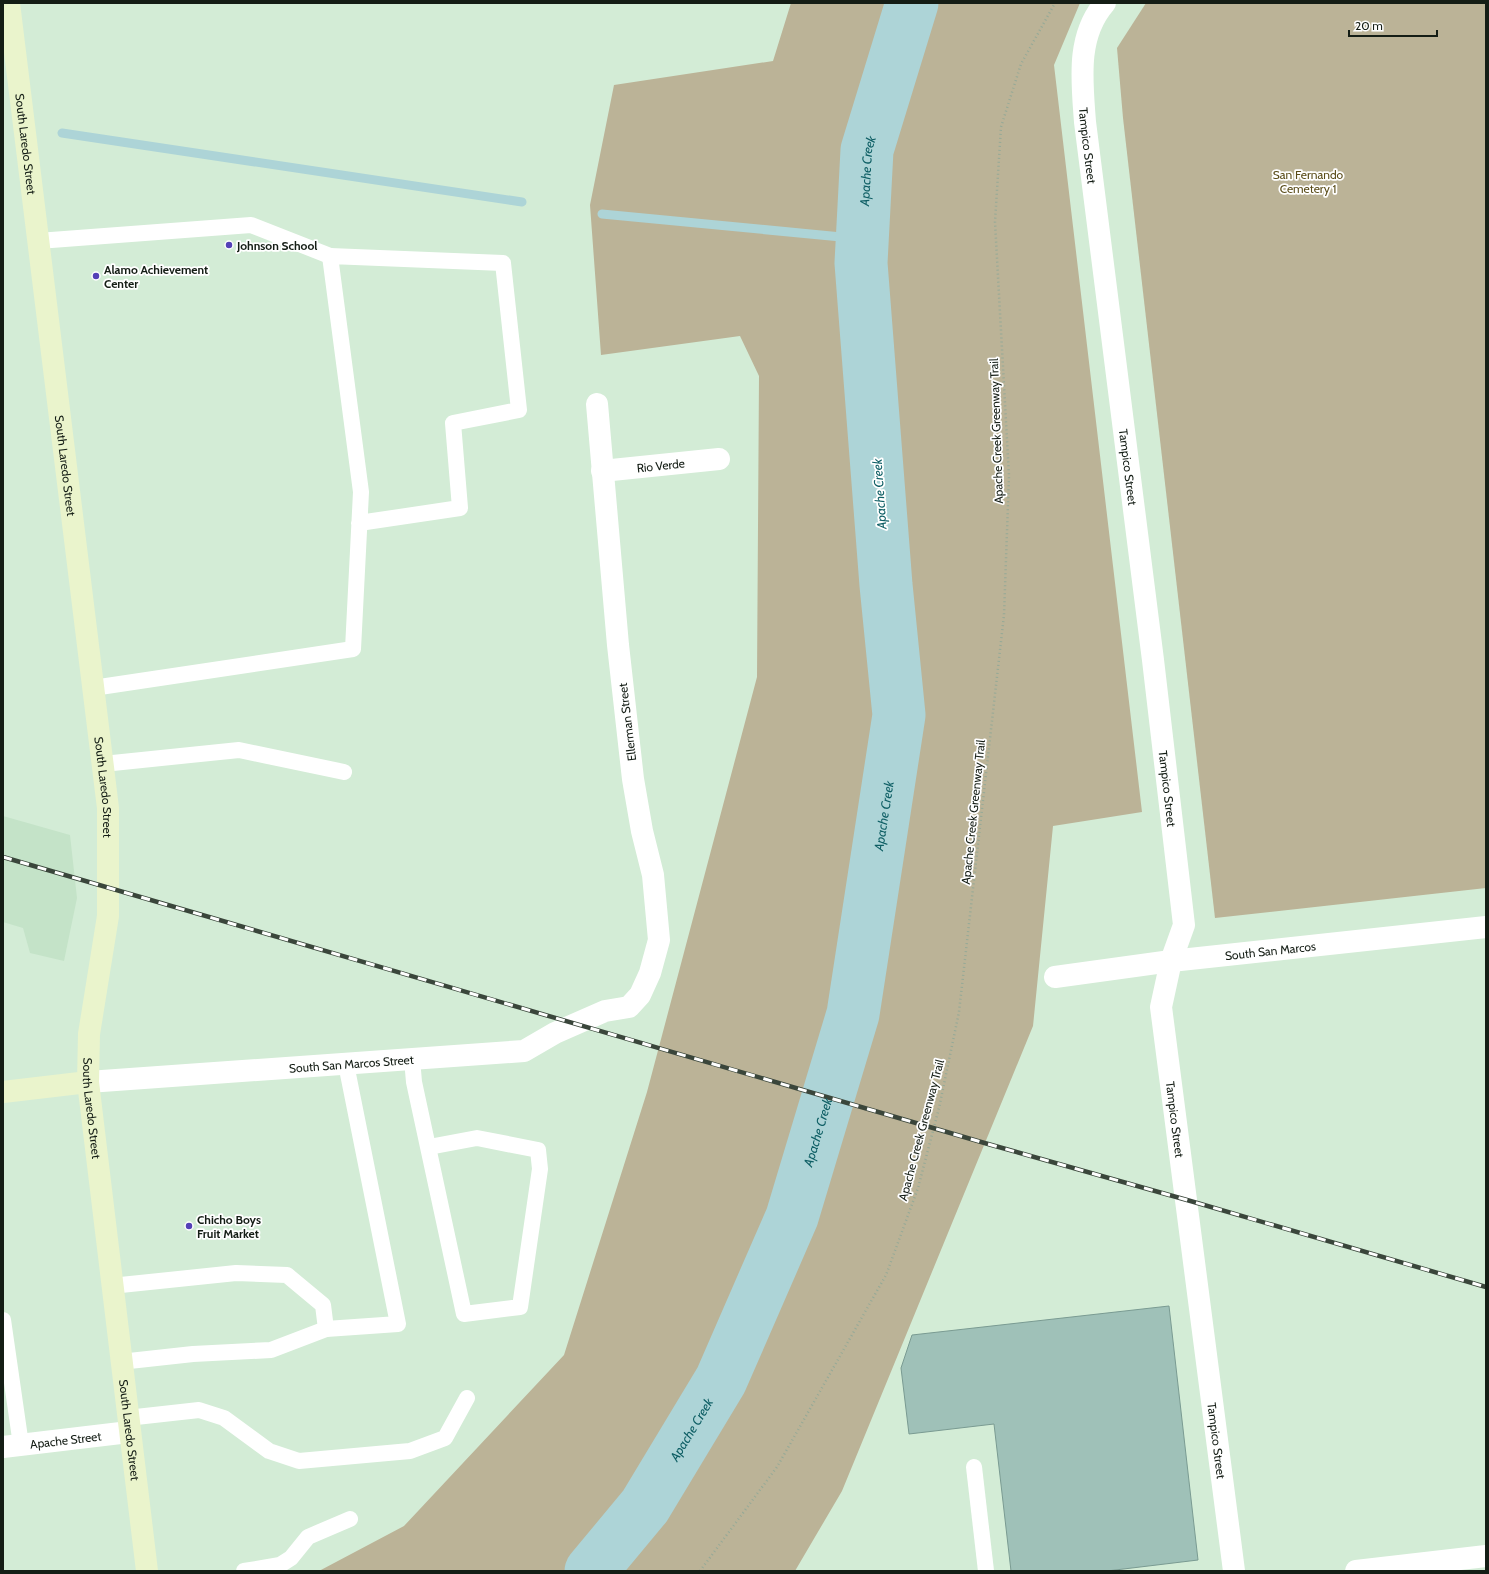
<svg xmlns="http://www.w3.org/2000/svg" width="1489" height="1574" font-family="Cabin,sans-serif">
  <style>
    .built { fill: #c4e3c8 }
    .green { fill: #bbb397 }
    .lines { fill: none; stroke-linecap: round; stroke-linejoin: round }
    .stream { stroke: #add4d7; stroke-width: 9 }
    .river { stroke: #add4d7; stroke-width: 53 }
    .building { fill: #9fc1b8; stroke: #7a9b92 }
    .path { stroke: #95a997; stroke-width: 2.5; stroke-dasharray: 1 3; stroke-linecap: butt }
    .lane { stroke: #fff; stroke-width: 16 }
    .street { stroke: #fff; stroke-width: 22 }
    .secondary { stroke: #eaf4cc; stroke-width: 22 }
    .rail-casing { stroke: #3a463b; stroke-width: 4.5 }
    .rail { stroke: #fff; stroke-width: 3; stroke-dasharray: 9; stroke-linecap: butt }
    .poi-dot { fill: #5440b7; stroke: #fff; stroke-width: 1.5 }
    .labels { text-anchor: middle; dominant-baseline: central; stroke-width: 3.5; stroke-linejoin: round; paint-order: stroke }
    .street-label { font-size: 12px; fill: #141d15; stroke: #fff }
    .park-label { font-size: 12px; fill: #594b17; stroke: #fff }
    .poi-label { font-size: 12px; font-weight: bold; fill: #141d15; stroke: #fff; text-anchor: start }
    .water-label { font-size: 13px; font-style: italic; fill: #0f5f65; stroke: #fff }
  </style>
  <rect width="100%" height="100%" fill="#d3ecd6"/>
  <polygon class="built" points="3,816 70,835 77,898 64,961 30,953 23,928 3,922"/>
  <g class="green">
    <polygon points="791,3 1080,3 1054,65 1142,812 1053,826 1033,1026 842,1491 795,1571 319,1571 404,1526 564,1355 647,1092 757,677 759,376 740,336 601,355 590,205 614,85 773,61"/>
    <polygon points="1146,3 1486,3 1486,888 1215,918 1123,118 1117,48"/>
  </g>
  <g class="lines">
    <g class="stream">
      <polyline points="62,133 522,202"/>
      <polyline points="602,214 862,239"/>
    </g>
    <path class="river" id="s1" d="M591,1571L645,1506L721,1380L792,1217L853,1014L899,715L886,585L861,263L867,150L912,3"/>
  </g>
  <polygon class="building" points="1169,1306 1198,1560 1107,1571 1011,1571 994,1424 909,1434 901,1368 912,1335"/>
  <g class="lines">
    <polyline class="path" points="700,1571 777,1467 886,1275 918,1188 939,1108 959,1012 1004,615 1009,476 995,222 1001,127 1021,64 1055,3"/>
    <g class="lane">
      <polyline points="38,241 251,225 330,256"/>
      <polyline points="93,688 353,649 361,492 330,256 503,263 519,410 453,423 460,508 359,523"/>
      <polyline points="103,764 239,750 344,772"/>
      <polyline points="412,1059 414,1082 464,1314 520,1307 540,1169 538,1150 477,1138 429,1147"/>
      <polyline points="111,1286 236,1273 287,1275 323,1305 326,1329 271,1350 193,1354 120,1362"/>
      <polyline points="3,1320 21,1445"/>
      <polyline points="326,1329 398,1324 346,1064"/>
      <polyline points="127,1418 199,1410 224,1418 269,1451 299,1461 410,1451 445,1438 467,1398"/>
      <polyline points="974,1467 986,1571"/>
      <polyline points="244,1571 280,1565 291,1558 308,1537 350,1519"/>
    </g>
    <g class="street">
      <path id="s2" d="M1105,3C1076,36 1082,81 1085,122L1153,660L1184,925L1171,961L1161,1007L1234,1571"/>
      <path id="s3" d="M602,471L719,459"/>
      <path id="s4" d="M1055,977L1171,961L1486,927"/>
      <path id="s5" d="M88,1082L524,1051L555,1033L605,1011L629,1007L640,995L650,973L659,940L653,875L642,831L633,779L618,645L597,404"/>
      <path id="s6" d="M3,1447L129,1432"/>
      <polyline points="1356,1571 1486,1556"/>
    </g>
    <g class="secondary">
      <path id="s7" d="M9,3L108,808V916L89,1034L88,1082L147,1571"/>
      <polyline points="3,1092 88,1082"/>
    </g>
    <defs>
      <polyline id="rail" points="3,857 988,1144 1187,1200 1486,1287"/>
    </defs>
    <use href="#rail" class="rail-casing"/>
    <use href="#rail" class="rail"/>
  </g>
  <g class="poi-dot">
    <circle cx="229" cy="245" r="4"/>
    <circle cx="96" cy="276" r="4"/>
    <circle cx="189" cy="1226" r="4"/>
  </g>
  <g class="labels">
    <g class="street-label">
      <text stroke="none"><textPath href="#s7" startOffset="142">South Laredo Street</textPath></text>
      <text stroke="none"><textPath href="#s2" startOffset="148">Tampico Street</textPath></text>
      <text transform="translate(996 431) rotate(-92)">Apache Creek Greenway Trail</text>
      <text stroke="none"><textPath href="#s7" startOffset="466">South Laredo Street</textPath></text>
      <text stroke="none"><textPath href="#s3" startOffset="59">Rio Verde</textPath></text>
      <text stroke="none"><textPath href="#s2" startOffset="472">Tampico Street</textPath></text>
      <text transform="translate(627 722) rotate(-97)">Ellerman Street</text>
      <text stroke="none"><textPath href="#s7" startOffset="790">South Laredo Street</textPath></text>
      <text stroke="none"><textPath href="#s2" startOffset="796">Tampico Street</textPath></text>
      <text transform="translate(973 812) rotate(-84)">Apache Creek Greenway Trail</text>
      <text stroke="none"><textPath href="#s4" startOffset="217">South San Marcos</textPath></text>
      <text stroke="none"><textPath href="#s5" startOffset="264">South San Marcos Street</textPath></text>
      <text stroke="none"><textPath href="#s7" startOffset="1113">South Laredo Street</textPath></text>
      <text stroke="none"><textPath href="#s2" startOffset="1132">Tampico Street</textPath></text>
      <text transform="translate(921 1130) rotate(-75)">Apache Creek Greenway Trail</text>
      <text stroke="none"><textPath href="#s7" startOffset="1437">South Laredo Street</textPath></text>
      <text stroke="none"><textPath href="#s6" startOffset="63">Apache Street</textPath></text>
      <text stroke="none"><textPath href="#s2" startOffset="1456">Tampico Street</textPath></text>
    </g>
    <g class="park-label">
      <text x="1308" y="174">San Fernando<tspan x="1308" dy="14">Cemetery 1</tspan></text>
    </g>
    <g class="poi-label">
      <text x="237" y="245">Johnson School</text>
      <text x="104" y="269">Alamo Achievement<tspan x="104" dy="14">Center</tspan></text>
      <text x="197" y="1219">Chicho Boys<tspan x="197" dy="14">Fruit Market</tspan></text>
    </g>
    <g class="water-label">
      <text stroke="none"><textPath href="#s1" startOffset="1470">Apache Creek</textPath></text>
      <text transform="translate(879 494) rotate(-94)">Apache Creek</text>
      <text stroke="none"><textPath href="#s1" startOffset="822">Apache Creek</textPath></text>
      <text stroke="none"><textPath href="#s1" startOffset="498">Apache Creek</textPath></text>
      <text stroke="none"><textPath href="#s1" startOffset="174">Apache Creek</textPath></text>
    </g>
  </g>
  <rect width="1489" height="1574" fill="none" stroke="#141d15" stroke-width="8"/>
  <path d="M1349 30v6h88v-6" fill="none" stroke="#141d15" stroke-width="2"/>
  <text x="1355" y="30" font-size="12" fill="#141d15" stroke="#ffffff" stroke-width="3" paint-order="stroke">20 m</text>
</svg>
